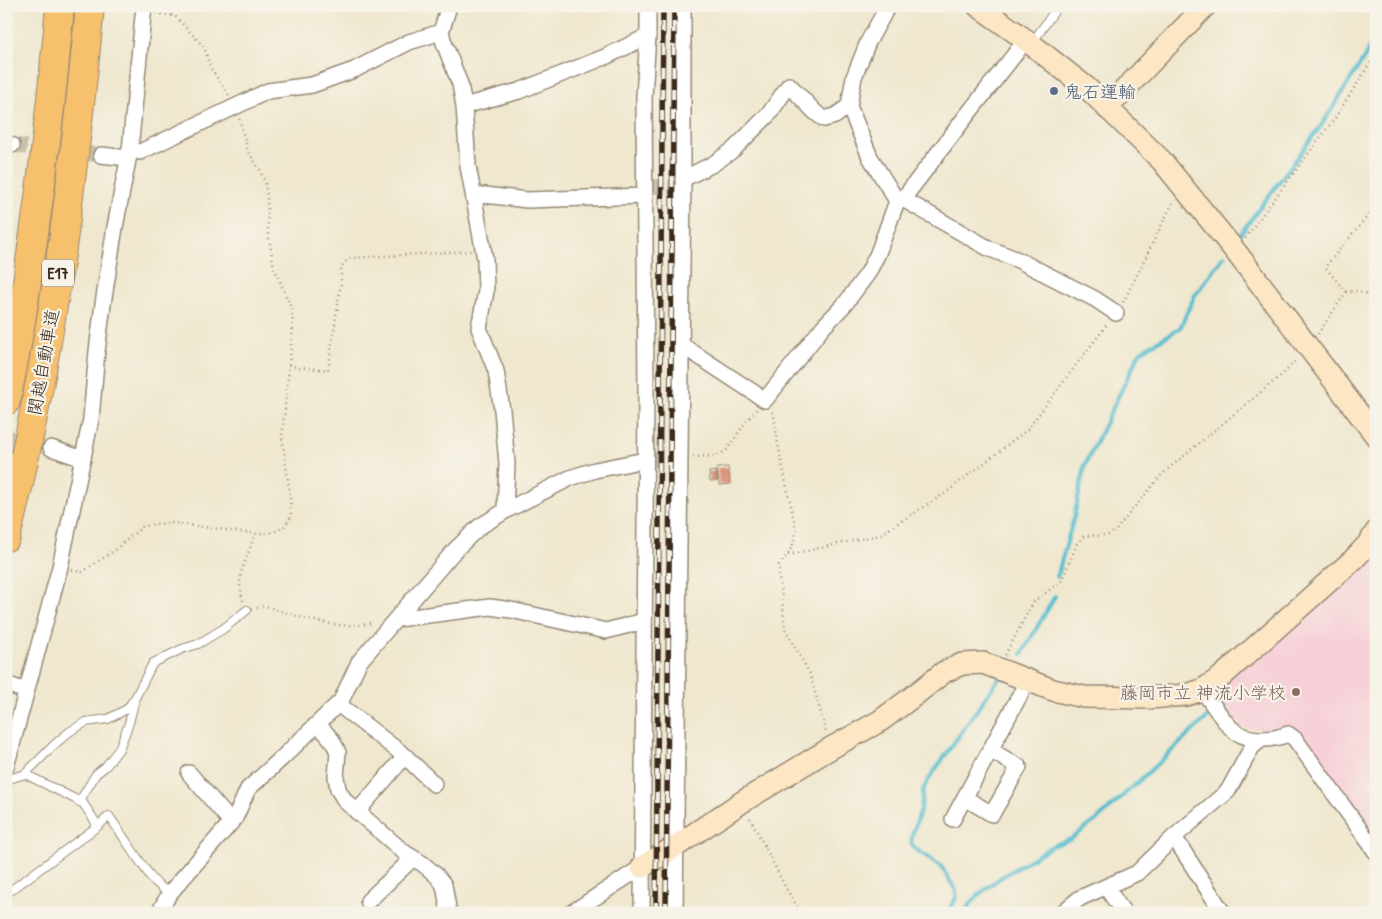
<svg xmlns="http://www.w3.org/2000/svg" width="1382" height="919" font-family="'Patrick Hand','Klee One',sans-serif">
  <style>
    .built { fill: #f6cfd7 }
    .lines { fill: none; stroke-linecap: round; stroke-linejoin: round }
    .stream { stroke: #52bdce; stroke-width: 4 }
    .building { fill: #d99276 }
    .street-tunnel { stroke: #cbc1ab; stroke-width: 15; stroke-dasharray: 15 8; stroke-linecap: butt }
    .lane-casing { stroke: #958876; stroke-width: 10 }
    .street-casing { stroke: #958876; stroke-width: 18 }
    .secondary-casing { stroke: #958876; stroke-width: 24 }
    .highway-casing { stroke: #958876; stroke-width: 30 }
    .path { stroke: #958876; stroke-width: 2.5; stroke-dasharray: 1 4; stroke-linecap: butt }
    .lane { stroke: #fff; stroke-width: 8 }
    .street { stroke: #fff; stroke-width: 15 }
    .secondary { stroke: #fce6c4; stroke-width: 21 }
    .highway { stroke: #f7c06c; stroke-width: 28 }
    .rail-casing { stroke: #3b2a1e; stroke-width: 5.5 }
    .rail { stroke: #f7f3e8; stroke-width: 4; stroke-dasharray: 11; stroke-linecap: butt }
    .service-dot { fill: #5c6f8a; stroke: #f7f3e8; stroke-width: 2 }
    .education-dot { fill: #8d6e63; stroke: #f7f3e8; stroke-width: 2 }
    .labels { text-anchor: middle; dominant-baseline: central; stroke-width: 4.5; stroke-linejoin: round; paint-order: stroke }
    .shield { fill: #f7f3e8; stroke: #73665b; stroke-width: 1 }
    .shield-label { font-size: 16px; font-weight: bold; fill: #3b2a1e }
    .service-label { font-size: 18px; fill: #4e5e75; stroke: #f7f3e8; text-anchor: start }
    .street-label { font-size: 18px; fill: #3b2a1e; stroke: #f7f3e8 }
    .education-label { font-size: 18px; fill: #785e54; stroke: #f7f3e8; text-anchor: end }
  </style>
  <rect width="100%" height="100%" fill="#f7f3e8"/>
  <filter id="ink" filterUnits="userSpaceOnUse"><feTurbulence type="fractalNoise" baseFrequency=".02" numOctaves="2"/><feDisplacementMap in="SourceGraphic" scale="10" xChannelSelector="R" yChannelSelector="G"/><feConvolveMatrix kernelMatrix="1 2 1 2 8 2 1 2 1" color-interpolation-filters="sRGB"/></filter>
  <filter id="wash" filterUnits="userSpaceOnUse"><feTurbulence type="fractalNoise" baseFrequency=".0096" numOctaves="4" result="noise"/><feDisplacementMap in="SourceGraphic" scale="20" xChannelSelector="R" yChannelSelector="G"/><feGaussianBlur stdDeviation="1.12" result="paint"/><feColorMatrix in="noise" values="0 0 0 0 0 0 0 0 0 0 0 0 0 0 0 0 0 1.4 0 .05"/><feComposite in="paint" operator="in"/></filter>
  <g filter="url(#wash)">
    <rect width="100%" height="100%" fill="#efe7ce"/>
    <polygon class="built" points="1376,538 1376,845 1288,729 1264,730 1241,728 1216,696 1216,688"/>
    <g class="lines">
      <g class="stream">
        <polyline points="1238,237 1323,123 1366,55 1376,30"/>
        <polyline points="1057,577 1074,517 1085,465 1140,352 1180,328 1195,295 1224,256"/>
        <polyline points="1022,654 1055,596"/>
        <polyline points="947,913 956,898 956,891 941,866 915,849 911,842 913,832 921,809 923,790 929,779 999,678"/>
        <polyline points="965,913 971,903 981,893 997,880 1054,845 1071,839 1098,819 1209,716"/>
      </g>
    </g>
    <g id="blocks">
      <g class="building">
        <polygon points="728,467 730,484 719,485 717,468"/>
        <polygon points="716,471 717,481 710,481 709,472"/>
      </g>
    </g>
  </g>
  <g filter="url(#ink)">
    <use href="#blocks" fill-opacity="0" stroke="#958876" stroke-width="1"/>
    <g class="lines">
      <g class="street-tunnel">
        <polyline points="12,145 101,155"/>
        <polyline points="645,186 683,188"/>
        <polyline points="6,437 51,448"/>
        <polyline points="645,460 680,458"/>
      </g>
      <defs>
        <g id="lane">
          <polyline points="1032,43 1058,6"/>
          <polyline points="25,774 54,745 69,732 86,722 108,719 127,709 135,698 153,663 182,649 198,644 223,629 247,610"/>
          <polyline points="6,780 25,774 83,803 98,826"/>
          <polyline points="79,802 96,774 106,766 119,749 129,723 134,703"/>
          <polyline points="6,894 98,826 109,816 152,879 169,894"/>
        </g>
        <g id="street">
          <polyline points="888,6 868,42 854,77 849,106 870,157 897,201"/>
          <polyline points="441,32 444,43 460,84 464,106 468,166 485,259 486,291 479,328 496,371 502,410 507,463 505,511"/>
          <polyline points="464,106 519,91 605,57 648,36"/>
          <polyline points="6,145 12,145"/>
          <polyline points="130,150 140,152 268,91 312,85 354,70 409,42 441,32 449,6"/>
          <polyline points="101,155 128,158"/>
          <polyline points="683,179 713,164 733,150 769,114 789,85 815,112 824,119 835,116 849,106"/>
          <polyline points="474,198 485,195 527,200 645,196"/>
          <polyline points="903,199 988,248 1018,260 1095,299 1116,313"/>
          <polyline points="680,344 765,400 823,327 845,304 868,273 878,253 897,201 903,199 964,119 1026,40"/>
          <polyline points="51,448 83,459"/>
          <polyline points="397,619 490,607 511,610 606,631 644,621"/>
          <polyline points="6,684 26,691"/>
          <path d="M1202,690C1212,702 1220,717 1231,728C1245,742 1271,741 1288,734L1295,739L1376,852"/>
          <polyline points="338,704 405,756 434,784"/>
          <polyline points="318,724 332,740 338,752 336,777 338,789 345,801 405,853 423,864 436,875 444,885 449,913"/>
          <polyline points="6,767 60,567 91,419 97,351 103,304 115,227 130,150 144,6"/>
          <polyline points="189,773 231,822"/>
          <polyline points="965,798 992,814 1019,767 990,750"/>
          <polyline points="357,812 405,756"/>
          <polyline points="953,819 1028,680"/>
          <polyline points="1106,887 1124,913"/>
          <polyline points="368,901 413,858"/>
          <polyline points="159,913 169,894 235,818 248,789 282,758 341,701 359,662 455,550 479,527 505,511 570,478 595,470 645,460"/>
          <polyline points="571,913 642,867"/>
          <polyline points="642,913 646,395 644,96 648,36 648,6"/>
          <polyline points="675,913 683,179 683,6"/>
          <polyline points="1062,913 1080,898 1137,873 1174,837"/>
          <polyline points="1223,913 1174,837 1228,791 1252,747 1262,739"/>
        </g>
        <g id="secondary">
          <polyline points="978,6 1026,40 1087,88 1162,161 1236,252 1376,436"/>
          <polyline points="1107,108 1205,6"/>
          <polyline points="642,867 676,846 742,802 831,748 880,721 911,698 944,672 962,664 983,663 1053,690 1084,697 1149,698 1186,695 1202,690 1220,678 1354,559 1369,543 1376,532"/>
        </g>
        <g id="highway">
          <path d="M6,401C17,350 25,299 32,247C44,167 53,87 60,6"/>
          <path d="M6,537C50,363 73,185 90,6"/>
        </g>
      </defs>
      <use href="#lane" class="lane-casing"/>
      <use href="#street" class="street-casing"/>
      <use href="#secondary" class="secondary-casing"/>
      <use href="#highway" class="highway-casing"/>
      <g class="path">
        <polyline points="156,13 175,16 204,47 211,69 229,95"/>
        <polyline points="1245,238 1335,118 1372,60 1376,50"/>
        <polyline points="1346,292 1325,267 1376,206"/>
        <polyline points="1123,302 1129,291 1174,200"/>
        <polyline points="1318,334 1346,292 1355,291 1376,296"/>
        <polyline points="289,366 328,370 341,283 341,268 345,262 352,258 471,251"/>
        <path d="M772,412L774,416L778,444L796,530C794,546 790,553 779,565V578L782,598L785,629L810,674L826,732"/>
        <polyline points="693,457 716,456 726,451 745,423 757,409"/>
        <polyline points="788,555 879,535 944,494 1027,430 1108,323"/>
        <polyline points="72,570 82,572 115,550 142,527 154,524 174,523 255,534 274,532 284,527 291,517 290,494 282,438 293,326 292,310 274,267 268,232 267,196 265,183 260,170 248,151 239,118"/>
        <polyline points="243,601 240,585 241,573 255,534"/>
        <path d="M257,608L265,606C300,617 336,631 373,623"/>
        <polyline points="1005,655 1034,601 1061,582 1077,544 1084,536 1109,535 1116,530 1162,474 1285,372 1297,359"/>
        <polyline points="750,818 787,890 801,913"/>
      </g>
      <use href="#lane" class="lane"/>
      <use href="#street" class="street"/>
      <use href="#secondary" class="secondary"/>
      <use href="#highway" class="highway"/>
      <defs>
        <g id="rail">
          <polyline points="656,913 663,6"/>
          <polyline points="666,913 674,6"/>
        </g>
      </defs>
      <use href="#rail" class="rail-casing"/>
      <use href="#rail" class="rail"/>
    </g>
  </g>
  <circle class="service-dot" cx="1054" cy="91" r="5"/>
  <circle class="education-dot" cx="1296" cy="692" r="5"/>
  <g class="labels">
    <rect class="shield" x="42" y="259.5" width="32" height="27" rx="4"/>
    <g class="shield-label">
      <text x="58" y="273">E17</text>
    </g>
    <g class="service-label">
      <text x="1064" y="91">鬼石運輸</text>
    </g>
    <g class="street-label">
      <text transform="translate(43 362) rotate(-80)">関越自動車道</text>
    </g>
    <g class="education-label">
      <text x="1286" y="692">藤岡市立 神流小学校</text>
    </g>
  </g>
  <rect width="1382" height="919" fill="none" stroke="#f7f3e8" stroke-width="25"/>
</svg>
